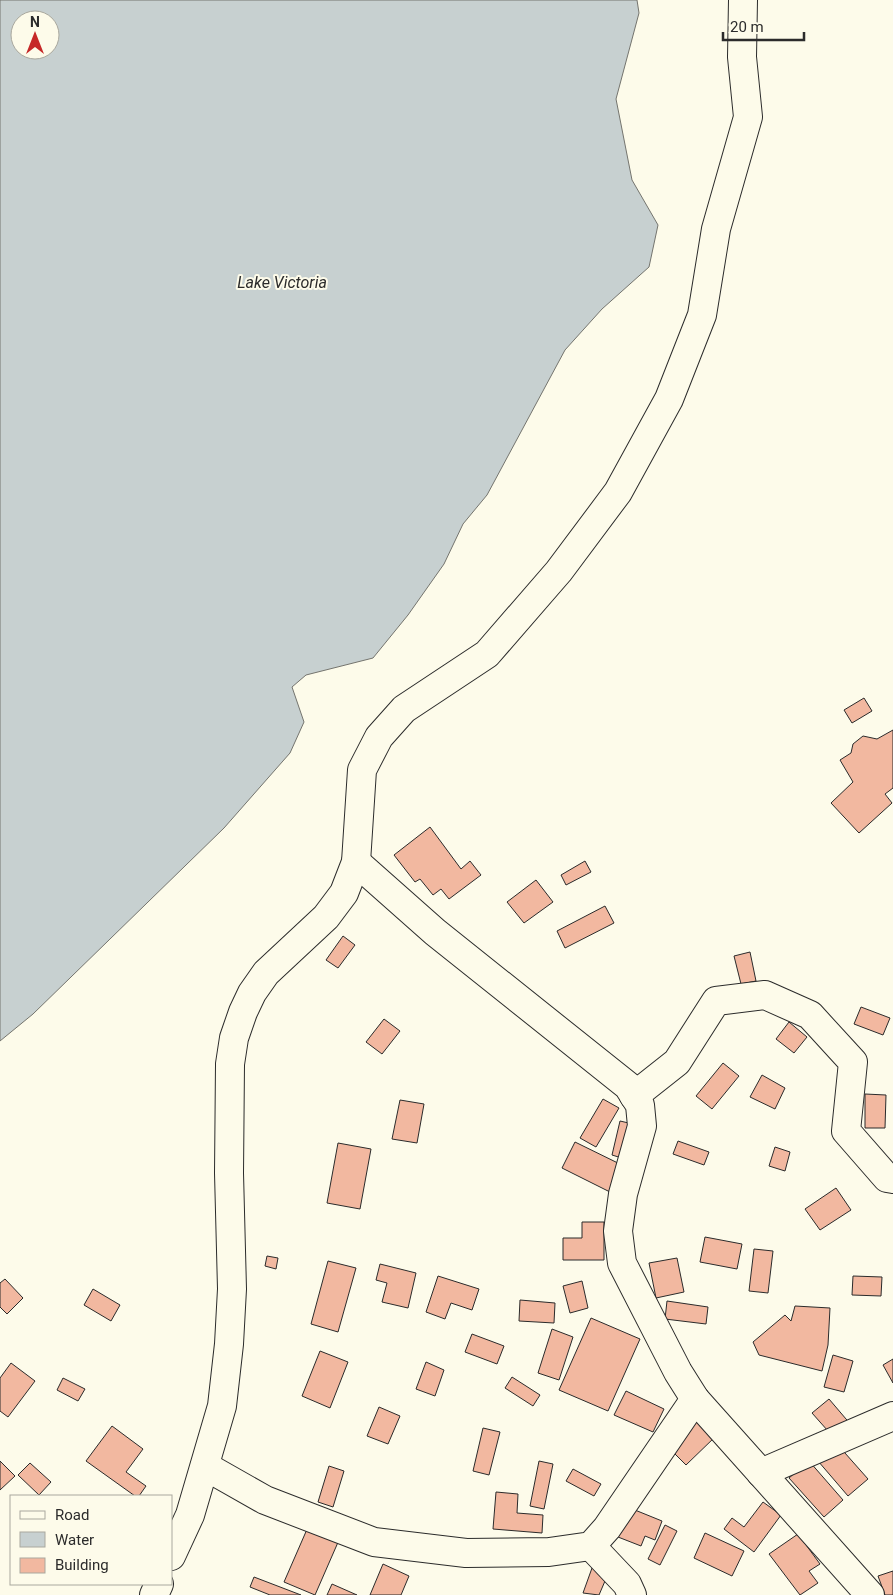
<svg xmlns="http://www.w3.org/2000/svg" width="893" height="1595" font-family="Roboto,sans-serif">
  <style>
    .water { fill: #c7d0d0; stroke: #74746e; fill-rule: evenodd }
    .building { fill: #f2b8a0; stroke: #2b2b2b }
    .lines { fill: none; stroke-linecap: round; stroke-linejoin: round }
    .minor-casing { stroke: #2b2b2b; stroke-width: 30 }
    .major-casing { stroke: #2b2b2b; stroke-width: 30 }
    .minor { stroke: #fdfbea; stroke-width: 28 }
    .major { stroke: #fdfbea; stroke-width: 28 }
    .labels { text-anchor: middle; dominant-baseline: central; stroke-width: 4; stroke-linejoin: round; paint-order: stroke }
    .water-label { font-size: 16px; font-style: italic; fill: #2b2b2b; stroke: #fdfbea }
  </style>
  <rect width="100%" height="100%" fill="#fdfbea"/>
  <path class="water" d="M0,0H637L639,13L616,99L632,180L658,225L649,267L602,309L565,350L487,495L463,524L444,564L408,615L373,658L306,675L292,687L304,722L290,753L224,828L33,1014L0,1041ZM20,20H50V50H20Z"/>
  <g class="building">
    <polygon points="864,698 872,711 852,723 844,710"/>
    <polygon points="893,730 893,788 885,794 892,803 859,833 831,803 853,782 840,760 851,753 853,744 863,736 877,739"/>
    <polygon points="430,827 461,869 470,861 481,875 449,899 441,889 433,895 420,879 415,882 394,855"/>
    <polygon points="585,861 591,872 566,885 561,875"/>
    <polygon points="536,880 553,902 524,923 507,902"/>
    <polygon points="605,906 614,923 565,948 557,931"/>
    <polygon points="343,936 355,945 338,968 326,960"/>
    <polygon points="750,952 756,981 741,984 734,956"/>
    <polygon points="861,1007 890,1018 883,1035 854,1024"/>
    <polygon points="384,1019 400,1031 382,1054 366,1042"/>
    <polygon points="789,1022 807,1037 794,1053 776,1039"/>
    <polygon points="723,1063 739,1076 712,1109 696,1096"/>
    <polygon points="762,1075 785,1088 775,1109 750,1097"/>
    <polygon points="865,1094 886,1095 885,1128 865,1128"/>
    <polygon points="603,1099 619,1108 596,1147 580,1138"/>
    <polygon points="400,1100 424,1104 417,1143 392,1139"/>
    <polygon points="620,1121 633,1124 625,1159 612,1155"/>
    <polygon points="678,1141 709,1152 704,1165 673,1154"/>
    <polygon points="575,1142 626,1167 612,1193 562,1168"/>
    <polygon points="338,1143 371,1149 360,1209 327,1203"/>
    <polygon points="775,1147 790,1152 785,1171 769,1166"/>
    <polygon points="836,1188 851,1210 820,1230 805,1209"/>
    <polygon points="582,1222 604,1222 604,1260 563,1260 563,1238 582,1238"/>
    <polygon points="705,1237 742,1244 737,1269 700,1262"/>
    <polygon points="754,1249 773,1251 768,1293 749,1291"/>
    <polygon points="267,1256 278,1258 276,1269 265,1266"/>
    <polygon points="677,1258 684,1292 656,1298 649,1263"/>
    <polygon points="328,1261 356,1268 338,1332 311,1324"/>
    <polygon points="380,1264 416,1273 408,1308 382,1302 387,1283 376,1280"/>
    <polygon points="438,1276 479,1289 472,1310 451,1303 445,1319 426,1312"/>
    <polygon points="853,1276 882,1277 881,1296 852,1295"/>
    <polygon points="5,1279 23,1298 7,1314 0,1307 0,1283"/>
    <polygon points="582,1281 588,1308 570,1313 563,1286"/>
    <polygon points="93,1289 120,1305 111,1321 84,1305"/>
    <polygon points="520,1300 555,1303 554,1323 519,1321"/>
    <polygon points="667,1301 708,1307 706,1324 665,1319"/>
    <polygon points="795,1306 830,1308 828,1345 822,1371 759,1355 753,1342 785,1315 791,1321"/>
    <polygon points="591,1318 640,1339 608,1411 559,1390"/>
    <polygon points="552,1329 573,1337 559,1380 538,1373"/>
    <polygon points="472,1334 504,1346 497,1364 465,1352"/>
    <polygon points="320,1351 348,1362 330,1408 302,1396"/>
    <polygon points="833,1355 853,1361 844,1392 824,1387"/>
    <polygon points="893,1359 893,1383 883,1365"/>
    <polygon points="426,1362 444,1370 435,1396 416,1389"/>
    <polygon points="11,1363 35,1381 8,1417 0,1411 0,1378"/>
    <polygon points="512,1377 540,1395 533,1406 505,1388"/>
    <polygon points="63,1378 85,1389 78,1401 57,1390"/>
    <polygon points="626,1391 664,1409 653,1432 614,1415"/>
    <polygon points="829,1399 852,1426 836,1440 812,1413"/>
    <polygon points="379,1407 400,1416 388,1444 367,1436"/>
    <polygon points="697,1417 716,1436 686,1465 667,1446"/>
    <polygon points="112,1426 143,1449 126,1472 146,1486 139,1496 135,1496 86,1461"/>
    <polygon points="483,1428 500,1432 489,1475 473,1471"/>
    <polygon points="837,1444 868,1479 848,1496 818,1461"/>
    <polygon points="0,1461 15,1476 0,1490"/>
    <polygon points="539,1461 553,1464 544,1509 530,1506"/>
    <polygon points="809,1461 843,1500 824,1517 789,1478"/>
    <polygon points="30,1463 51,1482 39,1495 18,1475"/>
    <polygon points="329,1466 344,1471 333,1507 318,1502"/>
    <polygon points="573,1469 601,1484 594,1496 566,1481"/>
    <polygon points="496,1492 518,1494 517,1513 543,1515 542,1533 493,1529"/>
    <polygon points="763,1502 781,1515 754,1552 724,1529 732,1518 744,1527"/>
    <polygon points="630,1508 662,1521 655,1540 645,1536 641,1546 618,1537"/>
    <polygon points="665,1525 677,1531 660,1565 648,1559"/>
    <polygon points="308,1527 339,1540 315,1595 284,1582"/>
    <polygon points="705,1533 744,1551 732,1576 694,1558"/>
    <polygon points="798,1534 820,1564 809,1571 818,1583 800,1595 769,1554"/>
    <polygon points="383,1564 409,1576 401,1595 370,1595"/>
    <polygon points="592,1568 608,1574 599,1595 583,1593"/>
    <polygon points="893,1571 893,1595 885,1595 878,1576"/>
    <polygon points="254,1577 301,1595 270,1595 250,1587"/>
    <polygon points="332,1584 357,1595 327,1595"/>
  </g>
  <g class="lines">
    <defs>
      <g id="minor">
        <polyline points="356,862 435,932 628,1086 640,1105 642,1126 623,1194 618,1231 622,1263 678,1372 695,1399 870,1595"/>
        <polyline points="634,1096 677,1062 716,1001 765,995 810,1015 853,1062 846,1131 887,1178 893,1179"/>
        <polyline points="205,1466 265,1500 374,1542 466,1553 549,1552 591,1546 607,1528 695,1399"/>
        <polyline points="761,1473 893,1416"/>
        <polyline points="591,1546 627,1584 632,1595"/>
      </g>
      <g id="major">
        <polyline points="171,1556 190,1515 222,1406 229,1344 232,1289 229,1173 230,1064 234,1038 243,1012 252,993 266,973 326,917 344,893 356,862 362,770 379,737 404,709 487,654 559,571 618,492 669,399 702,315 716,229 748,117 742,57 743,0"/>
        <polyline points="154,1595 159,1584"/>
      </g>
    </defs>
    <use href="#minor" class="minor-casing"/>
    <use href="#major" class="major-casing"/>
    <use href="#minor" class="minor"/>
    <use href="#major" class="major"/>
  </g>
  <g class="labels">
    <g class="water-label">
      <text x="282" y="282">Lake Victoria</text>
    </g>
  </g>
  <rect x="10" y="1495" width="162" height="90" fill="#fdfbea" stroke="#a9a89e"/>
  <rect x="20" y="1511" width="25" height="8" fill="#fdfbea" stroke="#a9a89e"/>
  <text x="55" y="1520" font-size="15" fill="#2b2b2b">Road</text>
  <rect x="20" y="1532" width="25" height="15" fill="#c7d0d0" stroke="#a9a89e"/>
  <text x="55" y="1545" font-size="15" fill="#2b2b2b">Water</text>
  <rect x="20" y="1558" width="25" height="15" fill="#f2b8a0" stroke="#a9a89e"/>
  <text x="55" y="1570" font-size="15" fill="#2b2b2b">Building</text>
  <g transform="translate(35 35)"><circle r="24" fill="#fdfbea" stroke="#a9a89e"/>
  <path d="M0-4L9 19L0 12L-9 19Z" fill="#c62828"/>
  <text y="-8" font-size="14" font-weight="bold" text-anchor="middle" fill="#2b2b2b">N</text>
  </g>
  <path d="M723 32v8h81v-8" fill="none" stroke="#2b2b2b" stroke-width="2.5"/>
  <text x="730" y="32" font-size="15" fill="#2b2b2b" stroke="#fdfbea" stroke-width="4" paint-order="stroke">20 m</text>
</svg>
